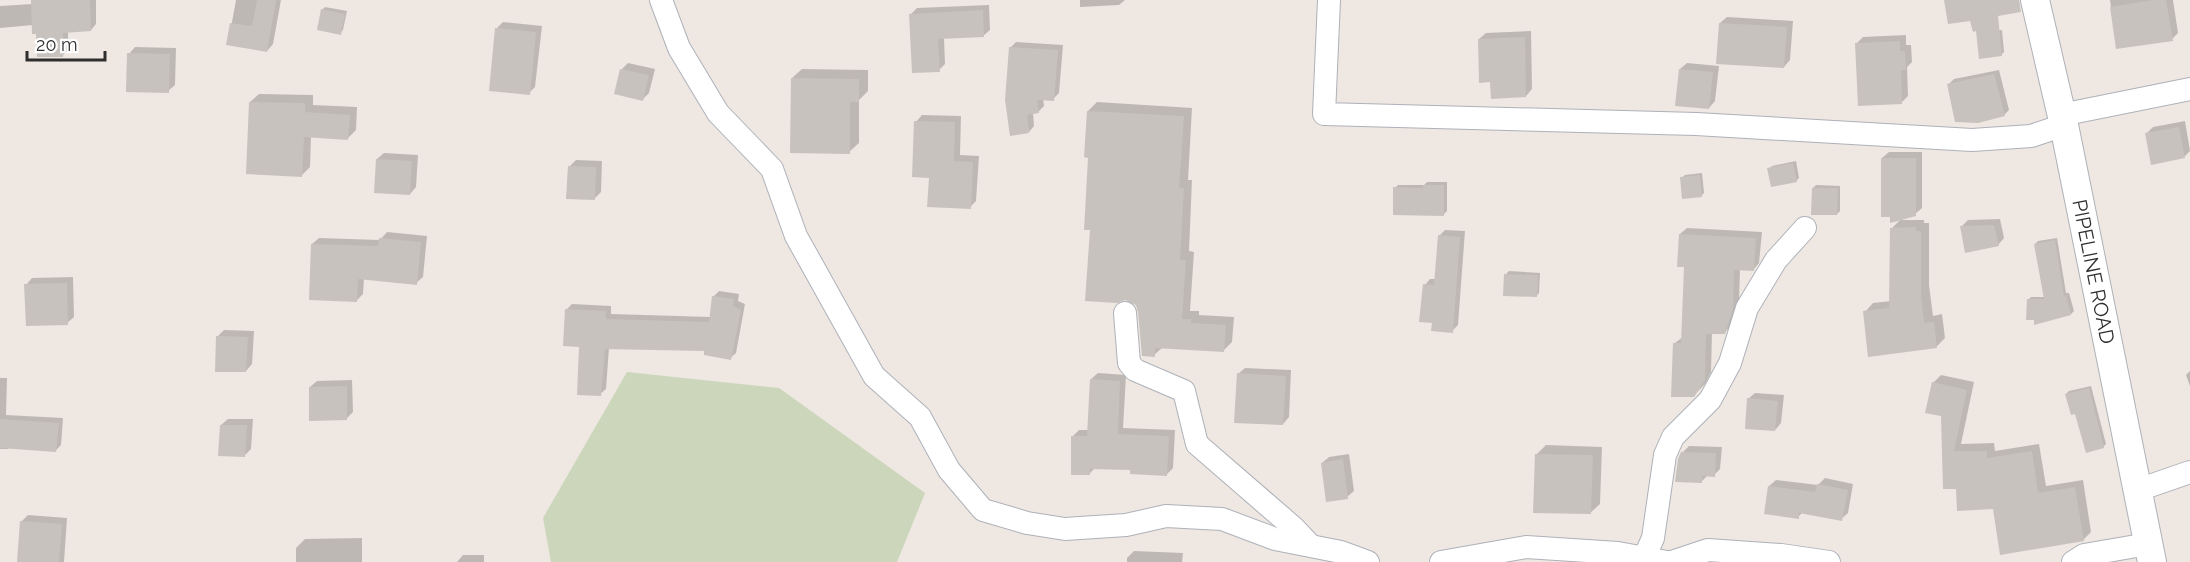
<svg xmlns="http://www.w3.org/2000/svg" width="2190" height="562" font-family="Raleway,sans-serif">
  <style>
    .cemetery { fill: #cbd6ba }
    .shadow { fill: #0003 }
    .building { fill: #c7c2bd }
    .lines { fill: none; stroke-linecap: round; stroke-linejoin: round }
    .minor-casing { stroke: #aeb1b9; stroke-width: 24 }
    .tertiary-casing { stroke: #aeb1b9; stroke-width: 30 }
    .minor { stroke: #fff; stroke-width: 22 }
    .tertiary { stroke: #fff; stroke-width: 28 }
    .labels { text-anchor: middle; dominant-baseline: central; stroke-width: 5; stroke-linejoin: round; paint-order: stroke }
    .street-label { font-size: 20px; fill: #2e2e2e; stroke: #fff }
  </style>
  <rect width="100%" height="100%" fill="#eee7e2"/>
  <polygon class="cemetery" points="627,372 779,388 925,493 897,562 551,562 543,518"/>
  <g class="shadow">
    <polygon points="32,0 96,0 96,24 91,30 68,31 68,50 63,55 38,32 33,25 0,28 0,6 32,4"/>
    <polygon points="236,0 281,0 273,44 267,51 228,44"/>
    <polygon points="1080,0 1125,0 1119,5 1080,7"/>
    <polygon points="2110,0 2173,0 2178,33 2172,39 2117,47"/>
    <polygon points="989,5 990,30 983,36 944,38 945,64 939,70 911,14 917,8"/>
    <polygon points="325,7 347,11 343,30 340,33 322,10"/>
    <polygon points="1727,17 1793,21 1790,60 1784,67 1720,23"/>
    <polygon points="503,22 542,26 535,87 529,93 497,28"/>
    <polygon points="2002,30 2004,52 2001,55 1981,32"/>
    <polygon points="1531,31 1532,89 1526,96 1479,39 1486,33"/>
    <polygon points="1906,35 1906,45 1911,45 1912,62 1907,67 1908,96 1902,102 1856,44 1863,37"/>
    <polygon points="1016,42 1063,45 1059,93 1053,99 1043,98 1044,106 1038,112 1033,113 1034,126 1029,132 1010,48"/>
    <polygon points="135,47 176,48 175,85 168,91 129,54"/>
    <polygon points="628,63 655,69 649,93 642,100 622,69"/>
    <polygon points="1687,63 1719,66 1715,101 1709,108 1680,69"/>
    <polygon points="802,69 868,70 868,91 859,100 859,143 849,152 792,78"/>
    <polygon points="1999,70 2009,110 2004,115 1949,84 1954,79"/>
    <polygon points="259,94 313,95 313,105 357,107 356,130 347,139 311,136 310,167 302,175 250,102"/>
    <polygon points="1097,102 1192,108 1188,180 1192,180 1189,251 1194,252 1190,311 1199,311 1199,315 1234,317 1232,342 1224,350 1163,347 1154,355 1140,312 1091,229 1088,111"/>
    <polygon points="922,115 961,116 960,155 979,156 976,201 970,207 930,177 916,122"/>
    <polygon points="2185,121 2190,151 2184,157 2146,134 2153,127"/>
    <polygon points="1889,152 1922,152 1922,208 1915,214 1882,158"/>
    <polygon points="384,153 418,155 416,187 410,194 377,159"/>
    <polygon points="576,160 602,161 601,192 594,199 569,167"/>
    <polygon points="1796,161 1799,178 1796,181 1769,169 1772,166"/>
    <polygon points="1702,173 1704,193 1701,196 1682,178 1685,175"/>
    <polygon points="1427,182 1447,182 1447,211 1444,214 1395,188 1398,185 1424,185"/>
    <polygon points="1816,185 1840,186 1840,211 1837,214 1813,188"/>
    <polygon points="2000,219 2004,238 1998,245 1961,227 1968,220"/>
    <polygon points="1900,220 1924,220 1924,223 1929,223 1929,285 1933,316 1942,314 1945,338 1936,347 1865,312 1873,303 1891,301 1891,229"/>
    <polygon points="1687,228 1762,232 1759,263 1753,270 1740,269 1739,301 1731,326 1724,333 1712,332 1711,372 1705,384 1693,396 1675,343 1683,337 1686,266 1680,234"/>
    <polygon points="1445,230 1465,231 1458,325 1452,331 1434,322 1425,285 1430,279 1436,279 1439,236"/>
    <polygon points="387,232 427,236 423,277 416,283 364,278 363,294 357,300 312,244 319,238 380,240"/>
    <polygon points="2057,238 2066,293 2069,293 2074,311 2071,314 2028,300 2031,297 2045,297 2035,244 2038,241"/>
    <polygon points="1509,271 1540,273 1539,293 1536,296 1506,274"/>
    <polygon points="73,277 74,317 67,323 26,285 32,278"/>
    <polygon points="719,291 739,294 738,301 745,304 736,353 730,358 706,350 609,348 606,389 600,394 566,310 572,304 611,306 611,314 711,317 713,297"/>
    <polygon points="224,330 254,331 252,364 246,371 217,337"/>
    <polygon points="1245,368 1291,370 1289,417 1283,424 1238,374"/>
    <polygon points="2190,371 2190,386 2186,375"/>
    <polygon points="1098,373 1126,375 1123,428 1175,430 1173,468 1166,475 1132,468 1095,468 1090,473 1072,437 1079,430 1088,430 1091,379"/>
    <polygon points="1941,375 1974,382 1961,444 1994,443 1995,451 2039,444 2046,486 2083,480 2091,532 2083,540 1994,507 1957,487 1943,415 1933,383"/>
    <polygon points="0,378 7,378 6,415 63,418 61,445 56,450 10,447 8,449 0,449"/>
    <polygon points="352,380 353,412 346,419 310,387 317,381"/>
    <polygon points="2091,386 2106,444 2103,447 2076,413 2066,394 2069,391"/>
    <polygon points="1755,393 1784,395 1781,423 1775,430 1748,399"/>
    <polygon points="228,419 253,419 251,449 245,455 221,425"/>
    <polygon points="1546,445 1602,447 1600,504 1590,513 1537,454"/>
    <polygon points="1689,446 1722,447 1720,469 1714,475 1708,475 1701,482 1683,452"/>
    <polygon points="1349,454 1354,491 1347,497 1322,463 1329,457"/>
    <polygon points="1825,478 1853,484 1848,513 1841,519 1803,512 1798,517 1769,486 1776,480 1818,485"/>
    <polygon points="28,515 67,518 64,562 18,562 21,522"/>
    <polygon points="362,538 362,562 296,562 296,548 305,539"/>
    <polygon points="1134,551 1183,553 1182,562 1127,562 1127,558"/>
    <polygon points="463,555 484,555 484,562 457,562"/>
  </g>
  <g class="building">
    <polygon points="31,0 90,0 91,31 63,33 63,57 37,57 36,34 32,34"/>
    <polygon points="257,0 276,0 267,52 226,45 230,23 252,26"/>
    <polygon points="1944,0 2019,0 2021,12 1998,16 2002,56 1979,59 1976,31 1973,32 1970,21 1948,24"/>
    <polygon points="2153,0 2166,0 2173,41 2116,49 2110,7"/>
    <polygon points="321,9 345,14 341,35 317,30"/>
    <polygon points="983,10 984,37 938,39 940,72 912,73 909,14"/>
    <polygon points="1719,23 1787,27 1784,68 1716,64"/>
    <polygon points="495,28 536,32 530,95 489,91"/>
    <polygon points="1525,37 1526,97 1491,99 1490,82 1479,83 1478,39"/>
    <polygon points="1900,41 1900,51 1905,51 1906,70 1901,70 1902,104 1858,106 1855,43"/>
    <polygon points="1009,47 1058,50 1054,101 1037,100 1039,113 1027,115 1029,133 1010,136 1005,100"/>
    <polygon points="127,53 170,54 169,93 126,92"/>
    <polygon points="620,69 649,75 643,101 614,94"/>
    <polygon points="1679,69 1713,72 1709,109 1675,106"/>
    <polygon points="1994,74 2005,116 1978,123 1955,122 1947,84"/>
    <polygon points="791,78 859,79 859,102 850,102 850,154 790,153"/>
    <polygon points="249,102 305,103 305,112 350,115 348,140 304,137 302,177 246,174"/>
    <polygon points="1087,111 1184,116 1179,188 1184,188 1180,260 1186,260 1182,319 1191,319 1191,323 1226,325 1224,352 1155,348 1155,357 1142,356 1138,312 1136,305 1125,300 1117,303 1085,301 1090,230 1084,230 1088,158 1084,157"/>
    <polygon points="914,121 955,122 954,161 973,162 971,209 927,207 929,178 912,177"/>
    <polygon points="2179,127 2185,158 2151,165 2145,133"/>
    <polygon points="1881,158 1916,158 1916,216 1890,223 1890,217 1881,217"/>
    <polygon points="376,159 412,161 410,195 374,193"/>
    <polygon points="1793,163 1797,182 1771,187 1767,168"/>
    <polygon points="568,166 596,167 595,200 566,199"/>
    <polygon points="1700,175 1702,197 1682,199 1680,177"/>
    <polygon points="1423,185 1444,185 1444,216 1393,215 1393,187 1423,188"/>
    <polygon points="1812,188 1838,188 1837,215 1811,215"/>
    <polygon points="1994,225 1999,246 1965,253 1960,226"/>
    <polygon points="1916,227 1916,231 1921,231 1921,295 1924,323 1934,322 1937,348 1868,357 1863,311 1889,308 1890,228"/>
    <polygon points="1679,234 1756,238 1754,271 1734,270 1733,309 1725,334 1706,334 1705,380 1694,397 1671,397 1673,343 1681,343 1684,267 1677,267"/>
    <polygon points="1438,235 1460,237 1453,333 1431,331 1432,323 1419,322 1423,284 1434,285"/>
    <polygon points="379,238 421,242 417,285 358,279 357,302 309,300 311,244 378,246"/>
    <polygon points="2055,240 2064,296 2066,295 2071,315 2034,325 2034,320 2026,320 2027,299 2044,299 2034,244"/>
    <polygon points="1504,274 1538,275 1537,297 1503,296"/>
    <polygon points="67,283 68,325 26,326 24,284"/>
    <polygon points="712,296 734,299 733,306 741,310 731,360 704,355 704,351 605,349 601,396 577,395 579,347 563,346 565,309 606,311 606,319 709,322"/>
    <polygon points="216,336 248,337 246,372 215,372"/>
    <polygon points="1237,373 1286,376 1283,425 1234,423"/>
    <polygon points="1090,379 1120,381 1118,434 1169,436 1167,476 1130,474 1130,470 1090,469 1090,475 1071,475 1071,436 1087,436"/>
    <polygon points="1932,382 1967,390 1954,451 1987,451 1987,458 2032,451 2038,493 2075,487 2084,541 2000,555 1993,509 1957,511 1956,489 1943,489 1941,416 1925,413"/>
    <polygon points="347,386 347,420 309,421 309,387"/>
    <polygon points="2089,388 2104,448 2086,453 2075,414 2071,415 2065,394"/>
    <polygon points="1747,398 1778,401 1775,431 1745,429"/>
    <polygon points="0,419 59,423 56,452 0,448"/>
    <polygon points="220,425 247,425 245,457 218,456"/>
    <polygon points="1681,452 1716,453 1715,477 1702,476 1702,483 1675,482 1678,459"/>
    <polygon points="1535,454 1593,455 1591,514 1533,513"/>
    <polygon points="1343,459 1348,499 1326,502 1321,463"/>
    <polygon points="1817,484 1848,490 1842,521 1799,513 1799,519 1764,514 1768,486 1815,492"/>
    <polygon points="20,521 62,524 59,562 17,562"/>
  </g>
  <g class="lines">
    <defs>
      <g id="minor">
        <polyline points="661,0 679,48 718,113 772,169 796,236 874,376 920,417 949,470 983,510 1027,523 1065,529 1126,525 1166,516 1222,519 1275,539 1341,552 1368,562"/>
        <polyline points="1329,0 1324,114 1696,124 1972,140 2031,136 2064,125"/>
        <polyline points="2061,115 2190,89"/>
        <polyline points="1125,313 1129,363 1135,370 1184,391 1197,444 1294,528 1310,545"/>
        <polyline points="2138,490 2190,472"/>
        <polyline points="1644,558 1653,538 1665,455 1673,437 1710,400 1730,363 1747,308 1776,260 1805,228"/>
        <polyline points="1441,562 1526,547 1618,553 1667,562"/>
        <polyline points="1672,562 1708,550 1781,555 1829,562"/>
        <polyline points="2073,562 2084,555 2148,544"/>
      </g>
      <g id="tertiary">
        <path id="s1" d="M2035,0L2064,125L2152,562"/>
      </g>
    </defs>
    <use href="#minor" class="minor-casing"/>
    <use href="#tertiary" class="tertiary-casing"/>
    <use href="#minor" class="minor"/>
    <use href="#tertiary" class="tertiary"/>
  </g>
  <g class="labels">
    <g class="street-label">
      <text stroke="none"><textPath href="#s1" startOffset="278">PIPELINE ROAD</textPath></text>
    </g>
  </g>
  <path d="M27 51v9h78v-9" fill="none" stroke="#2e2e2e" stroke-width="3"/>
  <text x="36" y="51" font-size="18" fill="#2e2e2e" stroke="#ffffff" stroke-width="4.5" paint-order="stroke">20 m</text>
</svg>
